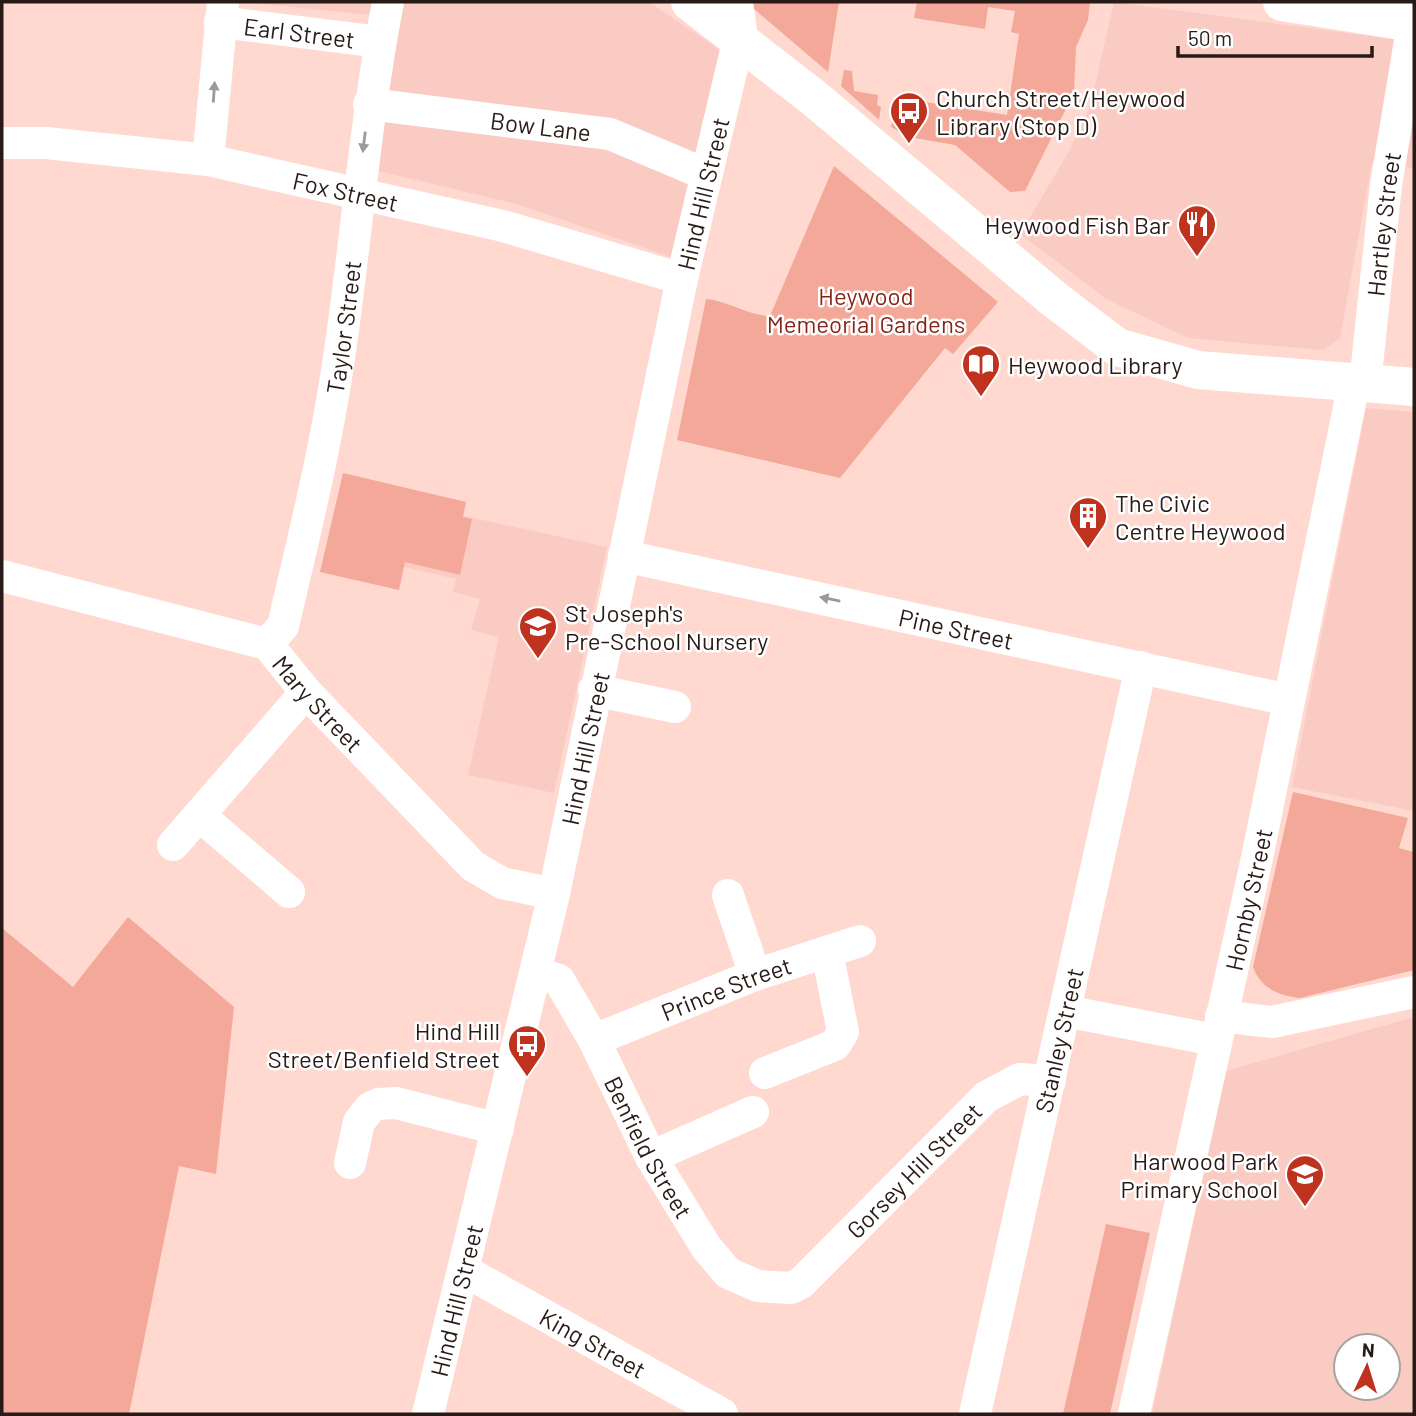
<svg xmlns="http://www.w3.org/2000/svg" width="1416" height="1416" font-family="Barlow,sans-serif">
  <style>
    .built { fill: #facbc2; fill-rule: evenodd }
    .green { fill: #f3a899 }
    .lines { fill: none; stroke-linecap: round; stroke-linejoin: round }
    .minor { stroke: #fff; stroke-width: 32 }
    .primary { stroke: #fff; stroke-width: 38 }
    .trunk { stroke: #fff; stroke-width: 38 }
    .oneway { fill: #9e9897 }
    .labels { text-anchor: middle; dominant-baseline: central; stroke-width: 5; stroke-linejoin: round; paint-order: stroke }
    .street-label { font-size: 24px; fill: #271a17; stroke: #fff }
    .poi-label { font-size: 24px; fill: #271a17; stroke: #fff; text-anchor: start }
    .park-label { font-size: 24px; fill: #862417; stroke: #fff }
  </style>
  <rect width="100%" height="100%" fill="#ffd8d0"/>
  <g class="built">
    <polygon points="244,2 649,2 720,50 671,257 516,204 366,168 391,17"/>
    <polygon points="1114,2 1414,42 1414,168 1372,162 1340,338 1323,350 1188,338 1106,299 1020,234 1068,153 1090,107"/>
    <polygon points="1366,408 1414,412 1414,811 1292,787"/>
    <polygon points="418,506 607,547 554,793 468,775 499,637 471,630 480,599 453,592 456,579 404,567"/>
    <path d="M1414,1017V1414H1152L1226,1071ZM1346,1346H1388V1388H1346Z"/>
  </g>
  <g class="green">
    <polygon points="751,2 839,2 828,72 754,9"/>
    <polygon points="917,2 1090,2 1088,20 1076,47 1074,93 1025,191 1010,192 955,145 909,137 891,127 895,113 906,113 907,99 1007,115 1019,34 1011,32 1015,11 988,7 985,29 914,18"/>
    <polygon points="844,70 852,71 854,91 878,95 877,105 881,107 879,120 841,86"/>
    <path d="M834,166L998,302L953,354L945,348L840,478L677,440L706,299C728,301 747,315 770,316Z"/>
    <polygon points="343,473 466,502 463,517 472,519 460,575 405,562 399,590 320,572"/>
    <path d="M1293,792L1408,818L1399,848L1414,852V970L1300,998C1278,996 1261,988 1253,967Z"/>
    <polygon points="128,917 234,1007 216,1174 179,1166 129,1414 2,1414 2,928 73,987"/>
    <polygon points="1106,1224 1150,1233 1110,1414 1063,1414"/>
  </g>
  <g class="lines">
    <g class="minor">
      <path id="s1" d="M220,22L380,42"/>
      <path id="s2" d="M369,104L610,134L705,174"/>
      <path id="s3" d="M2,143H46L208,160L503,226L682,279"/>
      <polyline points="208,160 223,2"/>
      <path id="s4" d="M1365,384L1386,185L1413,23"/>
      <path id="s5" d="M624,556L1289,700"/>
      <path id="s6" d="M2,576L267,644L306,692L473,866L502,883L554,894"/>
      <path id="s7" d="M267,644L283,626C305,532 328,440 341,344C357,230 366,116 388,2"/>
      <polyline points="594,690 675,707"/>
      <polyline points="199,815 289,892"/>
      <polyline points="173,845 306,692"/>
      <polyline points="728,895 755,975"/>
      <path id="s8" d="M536,972L559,980L594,1040L651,1157L706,1247L728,1273L758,1286L791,1288L801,1283L986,1097L1020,1079L1050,1081"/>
      <polyline points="1065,1011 1215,1040"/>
      <polyline points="1221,1016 1272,1022 1414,992"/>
      <path id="s9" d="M594,1040L755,975L860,941"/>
      <polyline points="765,1073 835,1045 843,1032 827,952"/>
      <polyline points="651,1157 753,1112"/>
      <polyline points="350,1163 359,1122 370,1108 378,1104 396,1103 498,1129"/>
      <path id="s10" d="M463,1270L722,1414"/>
      <path id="s11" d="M428,1414L554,894L682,279L739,38"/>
      <path id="s12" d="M975,1414L1141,667"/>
      <path id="s13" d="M1134,1414L1257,858L1354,383"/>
    </g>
    <polyline class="primary" points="690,2 814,98 1054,299 1117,347 1198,370 1414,387"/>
    <g class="trunk">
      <polyline points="734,2 739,38"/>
      <polyline points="1282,2 1414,23"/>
    </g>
  </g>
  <defs><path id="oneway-solid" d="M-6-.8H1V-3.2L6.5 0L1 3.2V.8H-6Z" transform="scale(1.75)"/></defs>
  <g class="oneway">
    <use href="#oneway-solid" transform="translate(214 92) rotate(-86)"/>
    <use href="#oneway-solid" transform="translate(364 142) rotate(97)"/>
    <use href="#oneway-solid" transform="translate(830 599) rotate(-169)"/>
  </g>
  <defs>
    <symbol id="bus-pin" viewBox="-11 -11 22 30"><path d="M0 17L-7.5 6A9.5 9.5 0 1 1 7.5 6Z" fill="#be321e" stroke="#fff"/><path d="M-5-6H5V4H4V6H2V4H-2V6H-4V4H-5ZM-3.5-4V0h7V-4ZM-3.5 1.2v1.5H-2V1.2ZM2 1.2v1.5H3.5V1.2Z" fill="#fff"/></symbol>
    <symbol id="restaurant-pin" viewBox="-11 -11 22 30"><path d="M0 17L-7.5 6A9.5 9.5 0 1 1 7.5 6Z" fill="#be321e" stroke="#fff"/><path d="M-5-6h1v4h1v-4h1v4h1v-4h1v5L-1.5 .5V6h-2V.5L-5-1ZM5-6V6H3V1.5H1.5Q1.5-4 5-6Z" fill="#fff"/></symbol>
    <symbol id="library-pin" viewBox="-11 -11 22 30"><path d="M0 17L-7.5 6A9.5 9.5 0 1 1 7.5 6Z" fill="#be321e" stroke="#fff"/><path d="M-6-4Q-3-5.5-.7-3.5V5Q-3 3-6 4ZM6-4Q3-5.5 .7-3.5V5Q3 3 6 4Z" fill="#fff"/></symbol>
    <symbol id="building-pin" viewBox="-11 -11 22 30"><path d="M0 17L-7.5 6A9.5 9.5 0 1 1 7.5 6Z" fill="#be321e" stroke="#fff"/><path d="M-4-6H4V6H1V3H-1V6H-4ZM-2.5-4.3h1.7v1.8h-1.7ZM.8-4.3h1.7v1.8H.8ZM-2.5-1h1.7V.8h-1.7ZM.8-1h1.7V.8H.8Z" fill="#fff"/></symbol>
    <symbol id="school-pin" viewBox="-11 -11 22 30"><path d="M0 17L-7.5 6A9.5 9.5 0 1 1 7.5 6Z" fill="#be321e" stroke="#fff"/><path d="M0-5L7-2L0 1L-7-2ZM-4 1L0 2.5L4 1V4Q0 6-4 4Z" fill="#fff"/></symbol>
  </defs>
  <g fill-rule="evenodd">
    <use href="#bus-pin" x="887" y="89" width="44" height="60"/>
    <use href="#restaurant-pin" x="1175" y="202" width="44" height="60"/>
    <use href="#library-pin" x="959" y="342" width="44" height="60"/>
    <use href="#building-pin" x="1066" y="494" width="44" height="60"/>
    <use href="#school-pin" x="516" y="604" width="44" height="60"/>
    <use href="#bus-pin" x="505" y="1022" width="44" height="60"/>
    <use href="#school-pin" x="1283" y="1152" width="44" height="60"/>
  </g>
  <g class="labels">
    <g class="street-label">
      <text stroke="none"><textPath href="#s1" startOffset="80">Earl Street</textPath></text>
      <text stroke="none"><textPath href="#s2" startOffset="173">Bow Lane</textPath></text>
      <text stroke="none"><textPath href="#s3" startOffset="348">Fox Street</textPath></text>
      <text stroke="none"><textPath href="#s11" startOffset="1251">Hind Hill Street</textPath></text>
      <text stroke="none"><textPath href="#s4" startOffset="161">Hartley Street</textPath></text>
      <text stroke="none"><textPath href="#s7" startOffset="329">Taylor Street</textPath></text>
      <text stroke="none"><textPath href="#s5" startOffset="340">Pine Street</textPath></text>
      <text stroke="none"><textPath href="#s6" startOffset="352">Mary Street</textPath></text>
      <text stroke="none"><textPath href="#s11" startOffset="684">Hind Hill Street</textPath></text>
      <text stroke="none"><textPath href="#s13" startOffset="527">Hornby Street</textPath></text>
      <text stroke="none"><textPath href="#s9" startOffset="142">Prince Street</textPath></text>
      <text stroke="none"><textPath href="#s12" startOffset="383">Stanley Street</textPath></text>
      <text stroke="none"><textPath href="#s8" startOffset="214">Benfield Street</textPath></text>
      <text stroke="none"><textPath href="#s8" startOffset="600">Gorsey Hill Street</textPath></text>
      <text stroke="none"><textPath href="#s11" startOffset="117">Hind Hill Street</textPath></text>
      <text stroke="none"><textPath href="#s10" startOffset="149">King Street</textPath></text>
    </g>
    <g class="poi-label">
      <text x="936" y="97">Church Street/Heywood<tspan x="936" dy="28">Library (Stop D)</tspan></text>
      <text x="1170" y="224" text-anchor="end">Heywood Fish Bar</text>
      <text x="1008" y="364">Heywood Library</text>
      <text x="1115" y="502">The Civic<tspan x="1115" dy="28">Centre Heywood</tspan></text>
      <text x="565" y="612">St Joseph's<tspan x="565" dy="28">Pre-School Nursery</tspan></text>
      <text x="500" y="1030" text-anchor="end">Hind Hill<tspan x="500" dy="28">Street/Benfield Street</tspan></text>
      <text x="1278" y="1160" text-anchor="end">Harwood Park<tspan x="1278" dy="28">Primary School</tspan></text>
    </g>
    <g class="park-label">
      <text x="866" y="295">Heywood<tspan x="866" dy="28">Memeorial Gardens</tspan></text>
    </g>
  </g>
  <rect width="1416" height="1416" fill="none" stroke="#271a17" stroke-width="7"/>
  <g transform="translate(1367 1367) rotate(4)"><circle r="33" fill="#ffffff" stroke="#a9a3a2" stroke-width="2"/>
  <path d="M0-5L12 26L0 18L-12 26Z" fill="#be321e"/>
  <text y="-10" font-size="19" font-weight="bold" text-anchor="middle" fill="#271a17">N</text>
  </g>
  <path d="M1178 46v10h194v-10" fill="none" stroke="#271a17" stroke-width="3.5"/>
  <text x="1188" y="46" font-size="21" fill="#271a17" stroke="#ffffff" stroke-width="5" paint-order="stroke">50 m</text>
</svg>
